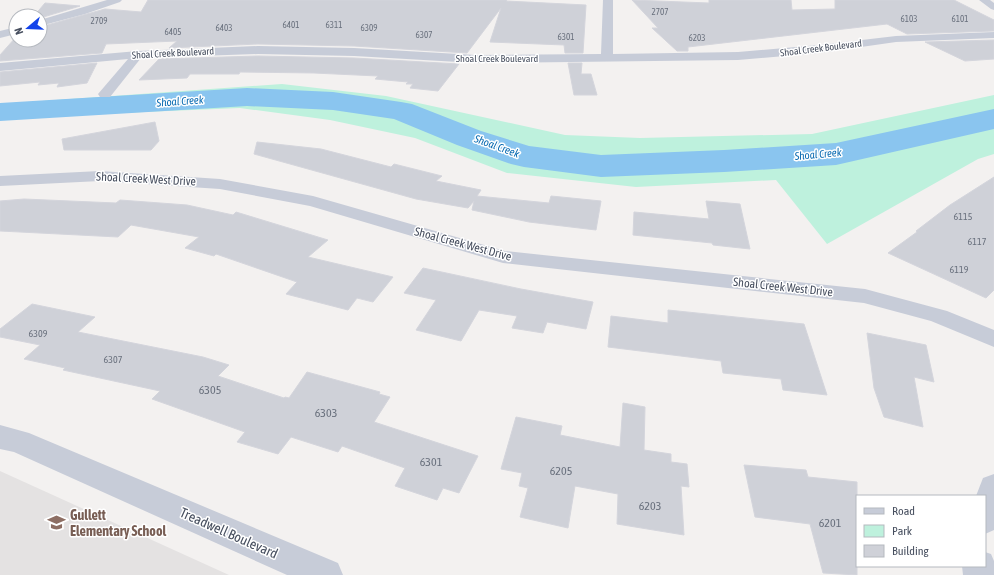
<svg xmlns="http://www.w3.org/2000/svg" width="994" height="575" font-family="'Asap Condensed',sans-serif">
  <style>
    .education { fill: #e4e2e2 }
    .green { fill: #bef1dd }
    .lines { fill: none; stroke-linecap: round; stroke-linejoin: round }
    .river { fill: #8ac5ef; fill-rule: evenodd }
    .building { fill: #cfd1d8; stroke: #d4d5dc }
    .minor { fill: #c7ccd8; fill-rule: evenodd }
    .labels { text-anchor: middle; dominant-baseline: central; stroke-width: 3; stroke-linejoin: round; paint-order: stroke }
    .far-number-label { font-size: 9px; fill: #69707d }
    .far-street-label { font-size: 10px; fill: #474f5f; stroke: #fff }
    .number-label { font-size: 10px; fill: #69707d }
    .far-water-label { font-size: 11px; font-style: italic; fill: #086ab1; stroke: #fff }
    .street-label { font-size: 12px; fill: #474f5f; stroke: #fff }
    .near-number-label { font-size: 12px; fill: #69707d }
    .near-education-label { font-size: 14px; font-weight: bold; fill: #785e54; stroke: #fff; text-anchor: start }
    .near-street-label { font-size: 14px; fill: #474f5f; stroke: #fff }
  </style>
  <rect width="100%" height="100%" fill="#f3f1f0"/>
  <polygon class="education" points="0,471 229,575 0,575"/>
  <polygon class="green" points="282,84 386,96 565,135 640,138 812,134 994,95 994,154 978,159 827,244 776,180 636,187 507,173 415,138 330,120 240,108 0,118 0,104"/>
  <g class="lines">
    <polygon class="river" points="247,88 333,92 401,102 412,104 481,131 529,146 601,155 724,150 836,143 994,109 994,129 836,165 724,172 601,177 524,167 511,164 457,145 394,119 333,110 247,106 0,121 0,103"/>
  </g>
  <g class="building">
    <polygon points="148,0 507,0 506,1 586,5 583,53 565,53 564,45 490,42 501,8 467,53 354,46 258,44 169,48 177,41 106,44 102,53 0,61 0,55 16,37 16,40 40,40 40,27 105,9 141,12"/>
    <polygon points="632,0 709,3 709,0 791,0 792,10 835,9 835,0 954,0 994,20 994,31 907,34 887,24 688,47 688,51 677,51 652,28 658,28"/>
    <polygon points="45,3 80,6 40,18 40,16 34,16"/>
    <polygon points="994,40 994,59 965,61 925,42"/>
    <polygon points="258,56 354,58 459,64 438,91 410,88 413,84 406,84 408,82 375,79 378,76 314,73 240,72 239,74 190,74 187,78 139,80 159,59"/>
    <polygon points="97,63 87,83 57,87 59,83 38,85 40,82 0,86 0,72"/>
    <polygon points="568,63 582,63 581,74 591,74 597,95 574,95"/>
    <polygon points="155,122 159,141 151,150 64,150 62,139"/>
    <polygon points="257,142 321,149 391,167 394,164 442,176 436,181 481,190 477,196 549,203 551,196 601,201 596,230 529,222 472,210 474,201 468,208 416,199 254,154"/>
    <polygon points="994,177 994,290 986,298 888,253 917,232 916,231 950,205"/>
    <polygon points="24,199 116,203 120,200 187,205 233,215 236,212 328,240 308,257 393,277 373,302 357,298 348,310 286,294 297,282 216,254 214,256 185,248 199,237 131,225 118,237 0,231 0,201"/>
    <polygon points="706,201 740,204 750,249 713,245 712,243 633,235 634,212 709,219"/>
    <polygon points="423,268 521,289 593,302 586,329 547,322 543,333 512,328 517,316 479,310 461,341 416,330 436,300 404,293"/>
    <polygon points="32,304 95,317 78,332 203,357 229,365 218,376 284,398 285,397 289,398 307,372 380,392 379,394 390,397 374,422 478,456 459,493 443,488 437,500 395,486 405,468 342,446 338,452 291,437 278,454 237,442 245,432 152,399 160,391 63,370 65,368 24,359 40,345 0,337 0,329"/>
    <polygon points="668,310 804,324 827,395 783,390 781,379 723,373 721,361 608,347 611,316 668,323"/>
    <polygon points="867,333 926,345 934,382 914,377 923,427 884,417 874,388"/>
    <polygon points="623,403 645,407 644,450 671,454 671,462 687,464 689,487 681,486 684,535 617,524 618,494 575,486 568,528 520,517 528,488 519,486 522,473 501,469 516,417 562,426 560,435 620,447"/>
    <polygon points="744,465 806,470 808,477 857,482 857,575 823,573 810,524 755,517"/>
  </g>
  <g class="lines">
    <g class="minor">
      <polygon points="107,0 122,0 120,2 85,14 40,26 40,20"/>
      <polygon points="603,0 613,0 613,54 738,52 819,45 896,36 994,32 994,38 896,42 819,53 738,60 476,63 354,56 258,54 141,58 110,97 100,97 98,94 128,59 0,71 0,63 138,51 258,46 354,48 476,55 601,54"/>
      <polygon points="979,0 990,0 994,3 994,10 991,9"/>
      <polygon points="16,27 16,34 0,38 0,31"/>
      <polygon points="100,171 220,179 313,196 505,251 865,289 947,311 994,330 994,347 931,321 864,303 503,263 310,206 220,189 100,181 0,186 0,176"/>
      <polygon points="0,425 29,433 338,563 343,575 287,575 14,452 0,449"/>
      <polygon points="994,474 994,530 985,534 985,496 976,496 983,478"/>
      <polygon points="985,552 991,554 994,561 994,575 963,575 962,566 985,566"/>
    </g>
  </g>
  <defs>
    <symbol id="school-bare" viewBox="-9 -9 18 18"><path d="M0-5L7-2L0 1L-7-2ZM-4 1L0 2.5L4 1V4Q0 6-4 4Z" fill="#8d6e63" stroke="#fff" stroke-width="2.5" paint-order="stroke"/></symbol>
  </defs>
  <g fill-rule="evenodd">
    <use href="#school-bare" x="44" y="510" width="25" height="25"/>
  </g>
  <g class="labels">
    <g class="far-number-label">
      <text x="660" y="12">2707</text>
      <text x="909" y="19">6103</text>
      <text x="960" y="19">6101</text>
      <text x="99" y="21">2709</text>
      <text x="291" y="25">6401</text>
      <text x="334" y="25">6311</text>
      <text x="224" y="28">6403</text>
      <text x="369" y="28">6309</text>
      <text x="173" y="32">6405</text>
      <text x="424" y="35">6307</text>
      <text x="566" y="37">6301</text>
      <text x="697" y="38">6203</text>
    </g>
    <g class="far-street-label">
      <text transform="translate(821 48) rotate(-7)">Shoal Creek Boulevard</text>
      <text transform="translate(173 53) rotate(-3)">Shoal Creek Boulevard</text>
      <text x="497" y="58">Shoal Creek Boulevard</text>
    </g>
    <g class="number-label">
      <text x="963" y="216">6115</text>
      <text x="977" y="241">6117</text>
      <text x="959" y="269">6119</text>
      <text x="38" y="333">6309</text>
      <text x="113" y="359">6307</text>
    </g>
    <g class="far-water-label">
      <text transform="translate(180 101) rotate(-4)">Shoal Creek</text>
      <text transform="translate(497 146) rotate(20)">Shoal Creek</text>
      <text transform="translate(818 154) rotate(-5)">Shoal Creek</text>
    </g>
    <g class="street-label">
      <text transform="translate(146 179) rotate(3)">Shoal Creek West Drive</text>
      <text transform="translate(463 244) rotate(15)">Shoal Creek West Drive</text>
      <text transform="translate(783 287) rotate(6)">Shoal Creek West Drive</text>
    </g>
    <g class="near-number-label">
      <text x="210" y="390">6305</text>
      <text x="326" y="413">6303</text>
      <text x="431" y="462">6301</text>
      <text x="561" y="471">6205</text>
      <text x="650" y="506">6203</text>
      <text x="830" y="523">6201</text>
    </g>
    <g class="near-education-label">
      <text x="70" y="515">Gullett<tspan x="70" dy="16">Elementary School</tspan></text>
    </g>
    <g class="near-street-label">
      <text transform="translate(229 533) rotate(24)">Treadwell Boulevard</text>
    </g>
  </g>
  <rect x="856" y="495" width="130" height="72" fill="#ffffff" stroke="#b5b9bf"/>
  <rect x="864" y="508" width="20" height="6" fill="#c7ccd8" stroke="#b5b9bf"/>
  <text x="892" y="515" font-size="12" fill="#474f5f">Road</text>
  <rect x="864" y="525" width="20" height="12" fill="#bef1dd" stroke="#b5b9bf"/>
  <text x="892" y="535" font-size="12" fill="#474f5f">Park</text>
  <rect x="864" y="545" width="20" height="12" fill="#cfd1d8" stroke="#b5b9bf"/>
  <text x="892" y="555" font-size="12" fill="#474f5f">Building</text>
  <g transform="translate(28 28) rotate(251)"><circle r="19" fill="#ffffff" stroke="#b5b9bf"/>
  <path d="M0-3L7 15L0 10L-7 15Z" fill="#1343ea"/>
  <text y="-6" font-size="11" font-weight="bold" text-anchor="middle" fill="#474f5f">N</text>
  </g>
</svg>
